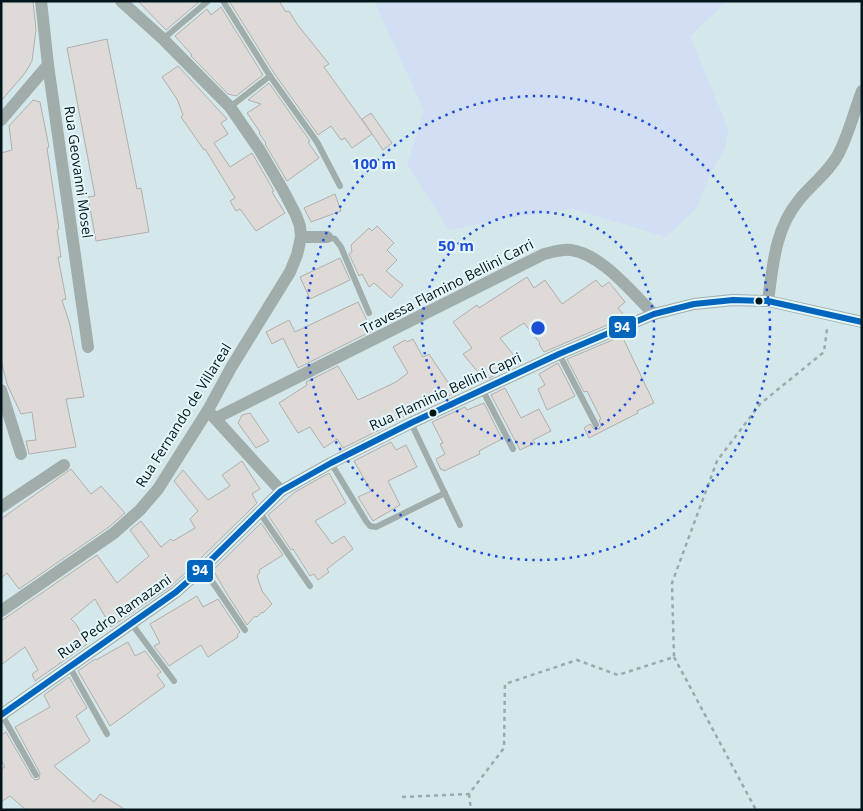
<svg xmlns="http://www.w3.org/2000/svg" width="863" height="811" font-family="'Open Sans',sans-serif">
  <style>
    .green { fill: #d1def3 }
    .building { fill: #dddad8; stroke: #b4aeac }
    .lines { fill: none; stroke-linecap: round; stroke-linejoin: round }
    .path { stroke: #9ca9a7; stroke-width: 2.5; stroke-dasharray: 4 4; stroke-linecap: butt }
    .lane { stroke: #a0adaa; stroke-width: 6 }
    .street { stroke: #a0adaa; stroke-width: 12 }
    .bus-1-casing { stroke: #e6f7fc; stroke-width: 10 }
    .bus-1 { stroke: #0065bd; stroke-width: 6 }
    .ring { fill: none; stroke: #1d4ed8; stroke-width: 2.5; stroke-dasharray: 2.5 5 }
    .bus-dot { fill: #01151a; stroke: #e6f7fc; stroke-width: 2 }
    .labels { text-anchor: middle; dominant-baseline: central; stroke-width: 4; stroke-linejoin: round; paint-order: stroke }
    .street-label { font-size: 14px; fill: #01151a; stroke: #e6f7fc }
    .centre { fill: #1d4ed8; stroke: #e6f7fc; stroke-width: 2.5 }
    .ring-label { font-size: 15px; text-anchor: middle; font-weight: bold; fill: #1d4ed8; stroke: #e6f7fc; stroke-width: 4; stroke-linejoin: round; paint-order: stroke }
    .line-badge { stroke: #e6f7fc; stroke-width: 2 }
    .badge-label { font-size: 14px; text-anchor: middle; font-weight: bold; fill: #fff }
  </style>
  <rect width="100%" height="100%" fill="#d4e8ec"/>
  <polygon class="green" points="374,1 727,1 690,36 728,128 726,146 710,175 696,209 666,237 573,209 507,218 449,230 407,164 424,111"/>
  <g class="building">
    <polygon points="1,1 33,1 36,30 32,61 25,73 1,101"/>
    <polygon points="138,1 200,1 166,30"/>
    <polygon points="229,1 279,1 286,12 289,11 297,24 329,64 324,67 372,134 352,148 345,138 341,140 331,126 318,135 274,73"/>
    <polygon points="221,7 263,75 236,96 228,94 191,56 192,55 175,36 207,9 211,15"/>
    <polygon points="107,39 137,189 141,188 149,232 96,241 88,197 95,196 67,48"/>
    <polygon points="178,66 227,119 221,123 228,134 214,143 230,167 252,153 274,191 272,192 285,213 256,231 240,209 236,211 230,201 235,198 205,149 204,150 181,117 183,115 177,99 162,77"/>
    <polygon points="269,83 310,141 308,142 319,158 287,181 265,144 266,143 259,133 260,132 247,113 261,104 248,100"/>
    <polygon points="33,100 40,102 49,147 47,148 59,229 57,230 61,257 58,257 66,299 62,300 70,325 84,397 66,399 76,447 29,454 26,441 36,440 32,412 21,414 7,384 1,360 1,153 12,150 9,126"/>
    <polygon points="371,113 392,143 383,150 362,119"/>
    <polygon points="335,194 341,211 311,222 304,208"/>
    <polygon points="377,226 394,243 387,250 397,260 386,271 403,285 391,298 374,283 369,287 362,274 359,276 349,254 352,252 351,245 369,228 372,231"/>
    <polygon points="340,258 350,280 310,299 300,277"/>
    <polygon points="527,277 534,288 545,280 562,304 596,280 602,287 609,282 625,302 618,308 623,314 613,319 614,322 544,352 539,344 540,343 524,323 500,338 520,363 481,382 479,379 482,377 463,354 472,348 453,322 477,305 479,308"/>
    <polygon points="358,302 372,331 298,368 283,338 272,344 266,332 289,320 295,332"/>
    <polygon points="622,336 654,403 637,411 638,413 589,438 584,428 590,424 594,429 599,429 601,425 599,420 601,419 587,391 584,392 567,359"/>
    <polygon points="413,339 423,357 429,354 455,393 382,426 383,428 343,448 337,439 324,448 310,427 298,433 279,403 307,385 306,382 338,366 358,400 396,382 408,373 393,347 405,340 407,342"/>
    <polygon points="558,363 575,396 547,410 538,389 545,385 539,374"/>
    <polygon points="505,388 521,418 539,409 551,431 533,440 535,443 520,450 491,395"/>
    <polygon points="484,403 502,439 479,451 480,454 444,471 443,469 441,470 436,459 445,454 440,444 443,443 432,422 465,407 467,410"/>
    <polygon points="250,413 269,441 256,448 238,423 242,415"/>
    <polygon points="391,442 396,450 406,445 417,467 388,481 400,505 373,521 358,497 371,491 354,461"/>
    <polygon points="242,461 260,489 252,494 257,503 197,562 171,586 111,627 95,599 71,619 76,624 87,644 35,681 32,674 38,670 25,647 1,665 1,621 97,555 117,583 149,556 130,530 141,521 161,547 171,539 173,541 195,528 190,519 198,511 174,481 183,470 208,500 230,486 222,475"/>
    <polygon points="71,469 91,494 101,486 125,513 109,527 19,589 7,573 1,578 1,519"/>
    <polygon points="329,473 346,503 315,521 332,544 344,536 353,549 327,569 329,572 318,580 314,574 310,576 293,549 291,550 268,515 295,492"/>
    <polygon points="261,523 283,555 259,570 260,572 257,576 262,591 272,604 263,613 262,612 257,617 255,616 247,625 227,594 213,570"/>
    <polygon points="197,596 203,607 218,599 240,632 237,635 238,637 208,657 201,645 169,666 154,646 160,643 150,624"/>
    <polygon points="128,642 135,656 145,651 161,672 157,675 165,686 110,726 78,671 95,659 96,660"/>
    <polygon points="69,677 87,708 76,716 90,741 54,766 94,802 100,794 126,810 26,810 10,796 1,802 1,769 5,767 1,760 1,735 6,732 32,777 35,780 39,779 40,773 15,727 50,707 44,695"/>
  </g>
  <g class="lines">
    <g class="path">
      <polyline points="674,657 756,810"/>
      <polyline points="469,794 471,810"/>
      <polyline points="402,797 469,794 504,748 505,684 577,660 618,675 674,657 672,583 717,461 760,404 824,352 827,329"/>
    </g>
    <g class="lane">
      <polyline points="223,1 270,76 317,142 340,186"/>
      <polyline points="163,39 208,1"/>
      <polyline points="230,107 270,76"/>
      <polyline points="327,237 335,239 341,247 369,313"/>
      <polyline points="559,354 596,425"/>
      <polyline points="482,389 513,449"/>
      <polyline points="411,423 460,525"/>
      <polyline points="331,463 366,521 370,526 376,527 445,493"/>
      <polyline points="260,513 310,586"/>
      <polyline points="203,568 245,630"/>
      <polyline points="131,623 174,681"/>
      <polyline points="69,666 107,734"/>
      <polyline points="2,715 36,775"/>
    </g>
    <g class="street">
      <polyline points="41,1 48,65 88,347"/>
      <polyline points="1,120 48,65"/>
      <polyline points="301,237 327,237"/>
      <path d="M768,301C773,264 775,229 799,200C812,184 830,171 839,153C849,133 854,112 862,91"/>
      <polyline points="1,390 21,454"/>
      <polyline points="210,413 281,491"/>
      <path d="M216,418L544,254C553,252 562,249 571,250C602,254 633,294 654,314"/>
      <polyline points="1,507 64,465"/>
      <polyline points="1,611 114,533 140,510 158,489 208,410 232,366 290,272 297,255 301,237 300,226 296,215 283,190 259,149 230,107 163,39 121,1"/>
      <polyline points="1,715 176,592 203,568 281,491 331,463 411,423 559,354 654,314 694,304 733,300 768,301 862,322"/>
    </g>
    <defs>
      <polyline id="bus-1" points="1,715 176,592 203,568 281,491 331,463 411,423 559,354 654,314 694,304 733,300 768,301 862,322"/>
    </defs>
    <use href="#bus-1" class="bus-1-casing"/>
    <use href="#bus-1" class="bus-1"/>
  </g>
  <g class="ring">
    <circle cx="538" cy="328" r="116"/>
    <circle cx="538" cy="328" r="232"/>
  </g>
  <g class="bus-dot">
    <circle cx="759" cy="301" r="4.5"/>
    <circle cx="433" cy="413" r="4.5"/>
  </g>
  <g class="labels">
    <g class="street-label">
      <text transform="translate(79 172) rotate(82)">Rua Geovanni Mosel</text>
      <text transform="translate(447 286) rotate(-27)">Travessa Flamino Bellini Carri</text>
      <text transform="translate(445 391) rotate(-25)">Rua Flaminio Bellini Capri</text>
      <text transform="translate(183 415) rotate(-58)">Rua Fernando de Villareal</text>
      <text transform="translate(114 616) rotate(-35)">Rua Pedro Ramazani</text>
    </g>
  </g>
  <circle cx="538" cy="328" r="8" class="centre"/>
  <g class="ring-label">
    <text x="374" y="169">100 m</text>
    <text x="456" y="251">50 m</text>
  </g>
  <g class="line-badge">
    <rect x="608" y="315" width="29" height="24" rx="5" fill="#0065bd"/>
    <rect x="186" y="559" width="28" height="24" rx="5" fill="#0065bd"/>
  </g>
  <g class="badge-label">
    <text x="622" y="332">94</text>
    <text x="200" y="575">94</text>
  </g>
  <rect width="863" height="811" fill="none" stroke="#01151a" stroke-width="5"/>
</svg>
